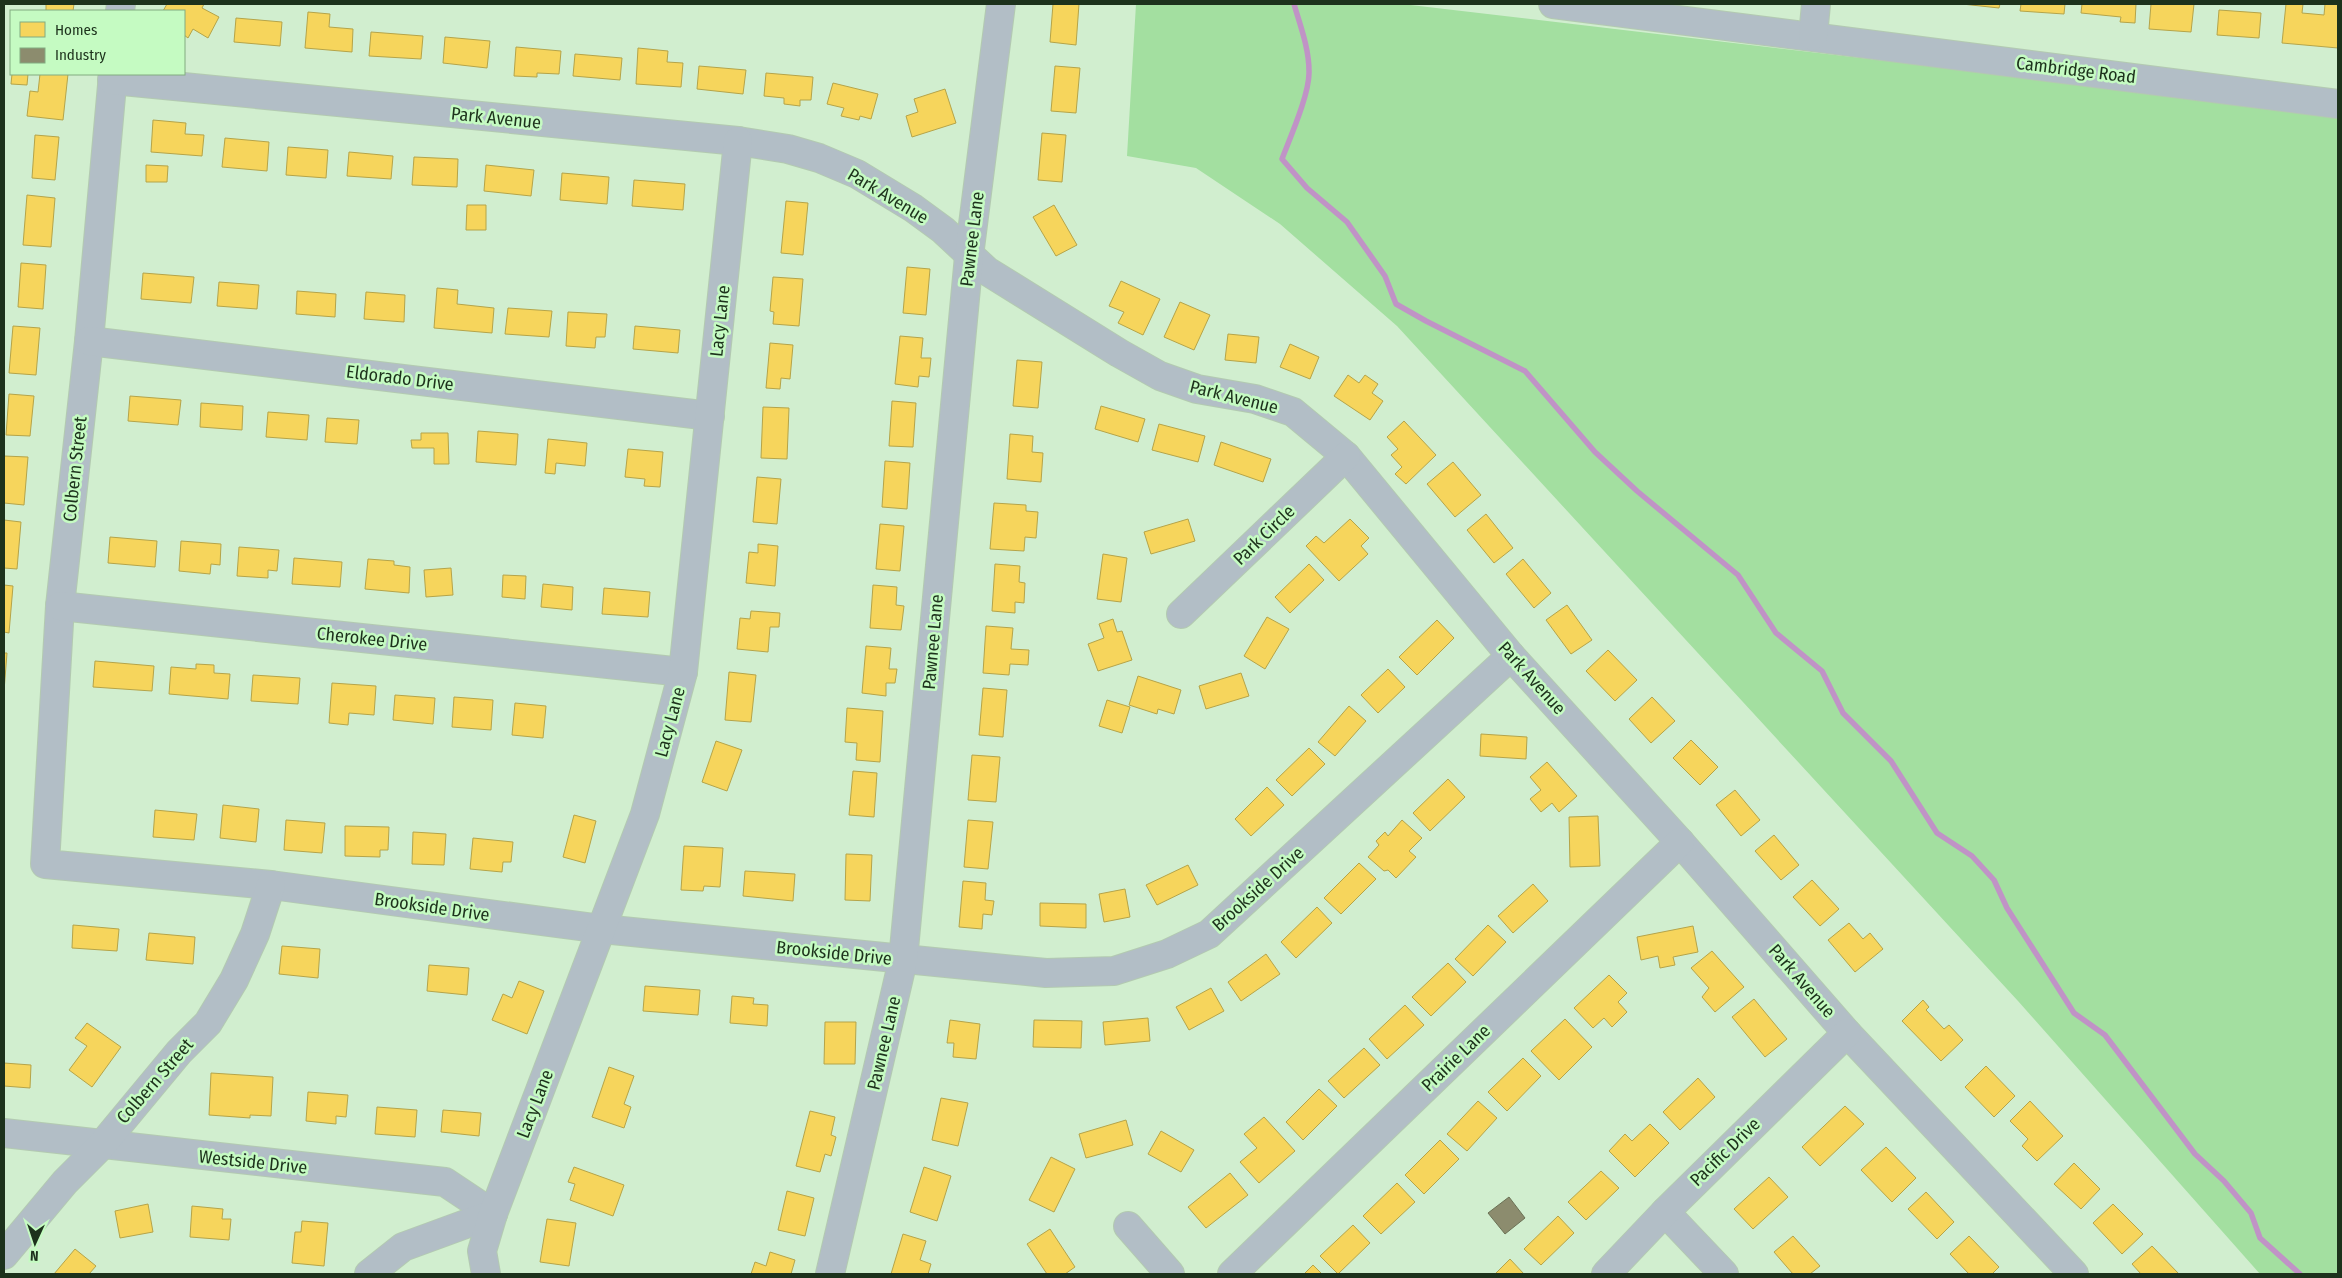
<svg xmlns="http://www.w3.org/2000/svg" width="2342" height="1278" font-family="'Fira Sans Condensed',sans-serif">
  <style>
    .forest { fill: #a3dfa0 }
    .homes { fill: #f6d55c; stroke: #b5a449 }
    .industry { fill: #8c8c6e; stroke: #6b7155 }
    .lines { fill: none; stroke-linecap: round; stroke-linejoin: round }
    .stream { stroke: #c093c6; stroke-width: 5.5 }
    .minor-casing { stroke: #b3cab1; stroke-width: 30 }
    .minor { stroke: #b2bec6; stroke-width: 28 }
    .labels { text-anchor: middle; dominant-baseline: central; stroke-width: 5; stroke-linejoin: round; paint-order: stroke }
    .street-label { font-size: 18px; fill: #1d321c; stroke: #c5fbc2 }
  </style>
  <rect width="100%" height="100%" fill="#d1eecf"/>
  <polygon class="forest" points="1136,4 1402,4 2338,114 2338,1274 2260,1274 2018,1001 1397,326 1280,224 1196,168 1127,156"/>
  <g class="homes">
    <polygon points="46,4 74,4 73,11 46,11"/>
    <polygon points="167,4 204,4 202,8 219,17 208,38 193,29 188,38 184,35 184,11 163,11"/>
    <polygon points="1053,4 1079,4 1076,45 1050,42"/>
    <polygon points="1962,4 2000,4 1999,8"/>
    <polygon points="2021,4 2065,4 2064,14 2020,11"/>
    <polygon points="2082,4 2136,4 2135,23 2120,22 2121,17 2081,13"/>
    <polygon points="2151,4 2194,4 2191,32 2149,29"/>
    <polygon points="2286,4 2303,4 2302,13 2324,15 2325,4 2338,4 2338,48 2282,43"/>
    <polygon points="2219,10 2261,13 2259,38 2217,35"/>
    <polygon points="308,12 330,14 329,27 353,29 352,52 305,48"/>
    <polygon points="236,18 282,22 280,46 234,42"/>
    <polygon points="371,32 423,36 421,59 369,56"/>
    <polygon points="445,37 490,41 487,68 443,63"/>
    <polygon points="516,47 561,51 559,74 537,73 537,77 514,76"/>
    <polygon points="638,48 668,51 667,62 683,63 681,87 636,84"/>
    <polygon points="575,54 622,58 620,80 573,76"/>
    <polygon points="699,66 746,70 743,94 697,89"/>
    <polygon points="1055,66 1080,68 1076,113 1051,111"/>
    <polygon points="766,73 813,77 811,100 800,100 800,106 784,104 784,98 764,96"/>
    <polygon points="12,74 28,74 27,85 11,84"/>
    <polygon points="40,74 68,74 63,120 27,116 30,91 38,92"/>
    <polygon points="833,83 878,94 871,119 860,116 859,120 841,116 844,108 827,104"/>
    <polygon points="945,89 956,123 912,137 906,116 918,112 914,99"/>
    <polygon points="153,120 186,123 185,134 204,135 202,156 151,152"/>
    <polygon points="1042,133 1066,135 1062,182 1038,180"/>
    <polygon points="35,135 59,137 55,180 32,178"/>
    <polygon points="225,138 269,142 267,171 222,167"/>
    <polygon points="288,147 328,150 326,178 286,175"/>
    <polygon points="349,152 393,156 391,179 347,176"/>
    <polygon points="414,157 458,159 457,187 412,185"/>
    <polygon points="146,165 168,166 167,182 146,182"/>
    <polygon points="486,165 534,170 531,196 484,191"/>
    <polygon points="562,173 609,177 607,204 560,200"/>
    <polygon points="634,180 685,184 683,210 632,206"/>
    <polygon points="27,195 55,198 51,247 23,245"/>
    <polygon points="786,201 808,203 803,255 781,253"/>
    <polygon points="467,205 486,205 486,230 466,230"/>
    <polygon points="1054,205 1077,245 1056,256 1033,217"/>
    <polygon points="21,263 46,265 43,309 18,307"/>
    <polygon points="907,267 930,269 926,315 903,313"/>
    <polygon points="143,273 194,277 191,303 141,299"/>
    <polygon points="773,277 803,279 799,326 773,324 774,312 770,311"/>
    <polygon points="1121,281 1160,299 1143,335 1118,323 1124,312 1109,306"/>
    <polygon points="219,282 259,285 257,309 217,306"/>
    <polygon points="437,288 458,290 457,304 494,308 492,333 434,328"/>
    <polygon points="297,291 336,294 335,317 296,314"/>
    <polygon points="366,292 405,295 404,322 364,319"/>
    <polygon points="1180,302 1210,315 1194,350 1164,337"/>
    <polygon points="508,308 552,311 549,337 505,334"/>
    <polygon points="568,312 607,314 605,337 596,337 595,348 566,346"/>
    <polygon points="13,326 40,328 36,375 9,373"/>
    <polygon points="635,326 680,330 678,353 633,349"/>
    <polygon points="1228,334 1259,337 1256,363 1225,360"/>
    <polygon points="900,336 923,338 921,358 931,358 929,377 919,376 918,387 895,384"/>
    <polygon points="770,343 793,345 790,379 781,378 780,389 766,388"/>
    <polygon points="1290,344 1319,357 1310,379 1280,367"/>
    <polygon points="1017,360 1042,362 1038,408 1013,406"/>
    <polygon points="1348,375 1359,383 1365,375 1378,384 1372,393 1383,401 1370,420 1334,396"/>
    <polygon points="9,394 34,396 30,436 6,435"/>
    <polygon points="130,396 181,400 178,425 128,421"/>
    <polygon points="892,401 916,403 913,447 889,446"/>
    <polygon points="201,403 243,406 242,430 200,427"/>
    <polygon points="1101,406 1145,419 1138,442 1095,429"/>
    <polygon points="763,407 789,408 787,459 761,458"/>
    <polygon points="268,412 309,415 307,440 266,437"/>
    <polygon points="327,418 359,420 357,444 325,442"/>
    <polygon points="1404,421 1436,455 1406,484 1395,474 1402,467 1391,455 1398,449 1387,437"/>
    <polygon points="1159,424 1205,436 1198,462 1152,450"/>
    <polygon points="478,431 518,434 516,465 476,462"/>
    <polygon points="421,433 448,433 449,464 434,464 434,448 412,448 411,440 421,440"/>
    <polygon points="1010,434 1033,436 1032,452 1043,453 1041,482 1007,479"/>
    <polygon points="548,439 587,443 585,466 556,463 555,474 545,473"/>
    <polygon points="1221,442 1271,459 1263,482 1214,465"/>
    <polygon points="628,449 663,452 660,487 644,486 645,479 625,477"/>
    <polygon points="4,456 28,457 24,505 4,503"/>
    <polygon points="885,461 910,463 907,509 882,507"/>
    <polygon points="1453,462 1481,495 1455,517 1427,484"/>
    <polygon points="757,477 781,479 777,524 753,522"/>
    <polygon points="994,503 1026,505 1026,511 1038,512 1036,538 1025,537 1024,551 990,549"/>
    <polygon points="1486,514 1513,548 1494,563 1467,530"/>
    <polygon points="1188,519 1195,541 1151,554 1144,532"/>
    <polygon points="1350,519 1369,538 1361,546 1368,554 1339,581 1306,546 1316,536 1324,543"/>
    <polygon points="4,520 21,522 17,569 4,568"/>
    <polygon points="880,524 904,526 900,571 876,569"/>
    <polygon points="110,537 157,541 155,567 108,563"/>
    <polygon points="181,541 221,544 220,565 211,564 210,574 179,571"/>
    <polygon points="758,544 778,546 775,586 746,583 749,552 758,553"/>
    <polygon points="239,547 279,550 277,571 268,570 268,578 237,576"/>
    <polygon points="1103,554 1127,558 1121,602 1097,599"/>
    <polygon points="294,558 342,562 340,587 292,584"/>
    <polygon points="368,559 394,561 394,565 410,567 409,593 365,589"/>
    <polygon points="1523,559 1551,593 1534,608 1506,574"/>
    <polygon points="995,564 1020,566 1019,582 1025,583 1024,603 1015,602 1015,613 992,611"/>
    <polygon points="1309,564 1324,580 1290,613 1275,597"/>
    <polygon points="451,568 453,595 426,597 424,570"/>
    <polygon points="503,575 526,576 525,599 502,597"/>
    <polygon points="543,584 573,587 572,610 541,607"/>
    <polygon points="4,585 13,586 9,633 4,632"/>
    <polygon points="873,585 897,587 896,605 904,606 901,630 870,628"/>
    <polygon points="604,588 650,592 648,617 602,614"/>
    <polygon points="1567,605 1592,640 1571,654 1546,620"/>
    <polygon points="751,611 780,613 779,627 770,627 768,652 737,649 740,618 750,619"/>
    <polygon points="1267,617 1289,629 1265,669 1244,656"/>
    <polygon points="1113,619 1117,632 1122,631 1132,660 1098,671 1088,644 1104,638 1099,624"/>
    <polygon points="1437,620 1454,638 1417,675 1399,657"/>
    <polygon points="986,626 1013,628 1011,649 1029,650 1028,665 1010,664 1009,675 983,673"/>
    <polygon points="866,646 891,648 889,669 897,669 895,683 886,683 886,696 862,693"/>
    <polygon points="1608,650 1637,680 1615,701 1586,671"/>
    <polygon points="4,653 7,653 4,691"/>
    <polygon points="95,661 154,666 152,691 93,687"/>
    <polygon points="196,664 214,665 214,673 230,674 228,699 169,694 171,667 196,669"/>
    <polygon points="1388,669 1405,687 1378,713 1361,695"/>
    <polygon points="729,672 756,675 751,722 725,720"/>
    <polygon points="1241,673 1249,696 1206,709 1199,686"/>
    <polygon points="253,675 300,678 298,704 251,701"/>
    <polygon points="1138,676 1181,690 1174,714 1158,709 1157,714 1129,705"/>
    <polygon points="332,683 376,686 374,715 349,713 348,725 329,723"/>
    <polygon points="983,688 1007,690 1003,737 979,735"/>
    <polygon points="395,695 435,698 433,724 393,720"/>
    <polygon points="454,697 493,700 491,730 452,727"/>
    <polygon points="1652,697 1675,721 1651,743 1629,719"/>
    <polygon points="1107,700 1130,707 1122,733 1099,726"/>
    <polygon points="515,703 546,706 543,738 512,735"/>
    <polygon points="1349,706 1366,721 1335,756 1318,742"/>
    <polygon points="847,708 883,711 880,762 856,760 857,743 845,742"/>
    <polygon points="1481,734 1527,737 1526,759 1480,756"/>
    <polygon points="1691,740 1718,767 1700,785 1673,758"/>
    <polygon points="716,741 742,750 727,791 702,782"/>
    <polygon points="1309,748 1325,764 1292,796 1276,780"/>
    <polygon points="972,755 1000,757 996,802 968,800"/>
    <polygon points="1547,762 1577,796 1559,812 1552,803 1541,812 1530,799 1541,790 1530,777"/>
    <polygon points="853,771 877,773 874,817 849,815"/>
    <polygon points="1448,779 1465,797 1430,831 1413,813"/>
    <polygon points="1267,787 1284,805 1251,836 1235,819"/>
    <polygon points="1735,790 1760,820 1741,836 1716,805"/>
    <polygon points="223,805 259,809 256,842 220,838"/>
    <polygon points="155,810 197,814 194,840 153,837"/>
    <polygon points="574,815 596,821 585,863 563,857"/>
    <polygon points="1598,816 1600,866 1570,867 1569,817"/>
    <polygon points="286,820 325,823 322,853 284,850"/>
    <polygon points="968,820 993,822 988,869 964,867"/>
    <polygon points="1402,820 1422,838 1409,851 1416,857 1396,878 1388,870 1384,871 1368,857 1379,845 1376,841 1385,832 1388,836"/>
    <polygon points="345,826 389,827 388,850 380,850 380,857 345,856"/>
    <polygon points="413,832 446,834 444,865 412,864"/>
    <polygon points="1774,835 1799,865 1781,880 1755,851"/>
    <polygon points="473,838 513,842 511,862 503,862 502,872 470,869"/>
    <polygon points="684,846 723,848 720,887 704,886 703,891 681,890"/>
    <polygon points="846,854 872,855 870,901 845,900"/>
    <polygon points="1359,863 1376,879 1341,914 1324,898"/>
    <polygon points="1188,865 1198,885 1157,905 1146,885"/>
    <polygon points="745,871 795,874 793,901 743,896"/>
    <polygon points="1812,880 1839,909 1820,926 1793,897"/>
    <polygon points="963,881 986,883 985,900 994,901 992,915 983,914 982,929 959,927"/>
    <polygon points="1533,884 1548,901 1513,933 1498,916"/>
    <polygon points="1125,889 1130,917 1104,922 1099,894"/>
    <polygon points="1040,903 1086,904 1086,928 1040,926"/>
    <polygon points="1317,907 1332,923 1296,958 1281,942"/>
    <polygon points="1849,923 1863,939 1870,933 1883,949 1855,972 1828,940"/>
    <polygon points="73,925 119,929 117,951 72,948"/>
    <polygon points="1488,925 1506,942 1473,976 1455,959"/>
    <polygon points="1693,926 1698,952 1673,957 1675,965 1660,968 1658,956 1641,960 1637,937"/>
    <polygon points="149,933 195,937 193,964 146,960"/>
    <polygon points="282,946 320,949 318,978 279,974"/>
    <polygon points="1712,951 1744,987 1715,1012 1702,997 1709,988 1691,968"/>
    <polygon points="1266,954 1280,974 1241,1001 1228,982"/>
    <polygon points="1448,963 1466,982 1431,1016 1412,997"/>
    <polygon points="429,965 469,968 467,995 427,991"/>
    <polygon points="1609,975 1627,993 1618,1002 1627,1012 1612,1027 1604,1018 1593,1028 1574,1008"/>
    <polygon points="519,981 544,991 527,1034 492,1020 503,994 512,998"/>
    <polygon points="645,986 700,990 698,1015 643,1011"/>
    <polygon points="1211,988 1224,1011 1189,1030 1176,1007"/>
    <polygon points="732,996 754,998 753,1004 768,1005 767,1026 730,1023"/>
    <polygon points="1754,999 1787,1039 1765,1057 1732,1017"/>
    <polygon points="1923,1000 1929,1007 1926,1010 1944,1029 1949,1025 1963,1040 1941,1061 1902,1021"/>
    <polygon points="1405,1005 1424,1025 1387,1059 1369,1039"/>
    <polygon points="1148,1018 1150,1041 1105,1045 1103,1022"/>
    <polygon points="1565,1019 1592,1047 1559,1080 1531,1051"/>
    <polygon points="950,1020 980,1024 976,1059 953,1057 954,1043 947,1043"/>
    <polygon points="1034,1020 1082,1021 1081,1048 1033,1047"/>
    <polygon points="825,1022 856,1022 855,1064 824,1064"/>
    <polygon points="87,1023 121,1047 92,1087 69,1070 87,1046 75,1038"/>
    <polygon points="1364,1048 1380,1065 1344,1098 1328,1081"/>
    <polygon points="1523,1058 1541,1076 1507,1111 1488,1092"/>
    <polygon points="4,1063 31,1065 30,1088 4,1086"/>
    <polygon points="1986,1066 2015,1096 1994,1117 1965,1087"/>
    <polygon points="609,1067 634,1076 624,1104 631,1107 624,1128 592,1117"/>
    <polygon points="211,1073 273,1077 271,1116 250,1115 250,1118 209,1115"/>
    <polygon points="1698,1078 1715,1097 1680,1130 1663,1112"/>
    <polygon points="1319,1089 1337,1106 1303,1140 1286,1122"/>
    <polygon points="308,1092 348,1095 346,1117 336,1116 336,1124 306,1121"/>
    <polygon points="941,1098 968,1103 958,1146 932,1140"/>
    <polygon points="1478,1101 1497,1118 1467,1151 1447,1134"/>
    <polygon points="2030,1101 2063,1136 2037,1161 2022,1146 2028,1139 2010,1121"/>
    <polygon points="1845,1106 1864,1124 1820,1166 1802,1147"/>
    <polygon points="377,1107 417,1110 415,1137 375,1134"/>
    <polygon points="443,1110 481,1113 479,1136 441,1132"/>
    <polygon points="810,1111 835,1117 831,1135 836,1137 831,1156 825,1154 820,1172 796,1166"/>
    <polygon points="1264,1117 1295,1151 1259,1183 1240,1162 1257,1148 1244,1134"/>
    <polygon points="1126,1120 1133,1145 1086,1158 1079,1134"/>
    <polygon points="1650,1124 1669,1143 1635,1177 1609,1151 1625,1134 1632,1141"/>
    <polygon points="1161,1131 1194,1150 1181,1172 1148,1154"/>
    <polygon points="1440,1140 1459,1159 1424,1194 1405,1175"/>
    <polygon points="1886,1147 1916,1178 1892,1202 1861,1170"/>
    <polygon points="1051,1157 1075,1169 1054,1212 1029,1200"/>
    <polygon points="2074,1163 2100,1189 2081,1209 2054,1184"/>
    <polygon points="574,1167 624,1185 613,1216 570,1200 575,1184 568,1182"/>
    <polygon points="924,1167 951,1176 937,1221 910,1212"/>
    <polygon points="1601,1171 1619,1188 1586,1220 1568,1202"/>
    <polygon points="1230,1173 1248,1195 1206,1228 1188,1207"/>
    <polygon points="1769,1177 1788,1197 1753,1229 1734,1209"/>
    <polygon points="1397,1183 1415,1202 1381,1234 1363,1216"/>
    <polygon points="787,1191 814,1198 805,1236 778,1230"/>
    <polygon points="1926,1192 1954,1222 1937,1239 1908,1209"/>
    <polygon points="148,1204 153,1232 120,1238 115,1211"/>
    <polygon points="2113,1204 2143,1234 2122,1254 2093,1223"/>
    <polygon points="192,1206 223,1209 222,1219 231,1219 229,1240 190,1237"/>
    <polygon points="1558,1216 1574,1233 1541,1265 1524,1249"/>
    <polygon points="547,1219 576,1223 569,1266 540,1262"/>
    <polygon points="302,1221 328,1223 324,1266 292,1263 295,1232 301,1232"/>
    <polygon points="1353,1225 1370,1243 1338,1274 1320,1256"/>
    <polygon points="1050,1229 1075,1267 1065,1274 1047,1274 1027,1244"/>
    <polygon points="903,1234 926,1241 920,1260 931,1264 928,1274 891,1274"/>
    <polygon points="1793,1236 1820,1266 1810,1274 1793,1274 1774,1252"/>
    <polygon points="1969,1236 1999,1267 1992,1274 1969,1274 1950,1254"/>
    <polygon points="2152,1246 2179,1274 2141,1274 2132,1264"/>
    <polygon points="75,1249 96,1266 89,1274 54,1274"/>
    <polygon points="770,1252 795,1260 791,1274 751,1274 755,1262 766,1266"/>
    <polygon points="1510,1259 1524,1274 1495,1274"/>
    <polygon points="1313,1265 1322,1274 1304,1274"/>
  </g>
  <polygon class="industry" points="1509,1197 1525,1218 1505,1234 1488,1213"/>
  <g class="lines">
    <path class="stream" d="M1294,4C1300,25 1309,48 1309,71C1310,93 1290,138 1282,159L1307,188L1347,222L1385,276L1396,304L1426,321L1525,371L1595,452L1637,491L1738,575L1776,633L1822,671L1843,713L1891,761L1937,833L1972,856L1994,880L2007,908L2074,1013L2105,1035L2195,1154L2224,1181L2251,1213L2260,1238L2300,1274"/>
    <defs>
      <g id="minor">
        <polyline points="1553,4 2338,104"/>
        <polyline points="120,11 121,4"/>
        <polyline points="1813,36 1816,4"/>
        <polyline points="113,74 89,341 60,606 45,864 271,885 602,929 1046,973 1114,971 1167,954 1209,934 1511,656"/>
        <polyline points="112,80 738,141 788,149 819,158 857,174 913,208 943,230 987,271 1119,353 1160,376 1197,389 1255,399 1293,412 1346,456 1511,656 1680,842 1847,1033 2074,1274"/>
        <polyline points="89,341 710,416"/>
        <polyline points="60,606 683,672"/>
        <polyline points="1181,614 1346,456"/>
        <polyline points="4,1133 445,1182 493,1214"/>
        <polyline points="1665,1212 1724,1274"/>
        <polyline points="1128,1226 1170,1274"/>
        <polyline points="4,1255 65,1182 101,1146 179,1052 208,1023 234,980 255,934 271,885"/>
        <polyline points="369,1274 403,1247 493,1214"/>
        <polyline points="486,1274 482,1251 493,1214 645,814 683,672 738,141"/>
        <polyline points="830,1274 903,960 969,256 1001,4"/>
        <polyline points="1232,1274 1680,842"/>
        <polyline points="1606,1274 1665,1212 1847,1033"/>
      </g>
    </defs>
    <use href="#minor" class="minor-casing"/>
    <use href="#minor" class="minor"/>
  </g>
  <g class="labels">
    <g class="street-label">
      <text transform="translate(2076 70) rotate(7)">Cambridge Road</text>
      <text transform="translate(496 118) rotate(6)">Park Avenue</text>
      <text transform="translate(888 196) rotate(31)">Park Avenue</text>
      <text transform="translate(972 239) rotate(-83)">Pawnee Lane</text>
      <text transform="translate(720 321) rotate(-84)">Lacy Lane</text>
      <text transform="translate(400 378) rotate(7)">Eldorado Drive</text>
      <text transform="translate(1234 397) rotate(14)">Park Avenue</text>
      <text transform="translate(75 469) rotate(-84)">Colbern Street</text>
      <text transform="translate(1264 535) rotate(-44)">Park Circle</text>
      <text transform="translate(372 639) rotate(6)">Cherokee Drive</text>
      <text transform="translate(933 642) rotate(-85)">Pawnee Lane</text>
      <text transform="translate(1532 678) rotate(48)">Park Avenue</text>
      <text transform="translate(670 722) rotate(-75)">Lacy Lane</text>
      <text transform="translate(1258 889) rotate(-42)">Brookside Drive</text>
      <text transform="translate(432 907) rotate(8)">Brookside Drive</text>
      <text transform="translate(834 953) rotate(6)">Brookside Drive</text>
      <text transform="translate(1802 981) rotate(49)">Park Avenue</text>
      <text transform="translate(884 1043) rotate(-77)">Pawnee Lane</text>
      <text transform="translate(1456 1058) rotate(-44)">Prairie Lane</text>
      <text transform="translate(155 1081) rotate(-49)">Colbern Street</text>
      <text transform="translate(535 1104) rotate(-69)">Lacy Lane</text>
      <text transform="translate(1725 1152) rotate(-44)">Pacific Drive</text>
      <text transform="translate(253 1162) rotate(6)">Westside Drive</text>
    </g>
  </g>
  <rect width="2342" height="1278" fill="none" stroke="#1d321c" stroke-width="10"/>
  <rect x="10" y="10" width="175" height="65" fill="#c5fbc2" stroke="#82ab80"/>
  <rect x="20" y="22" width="25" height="15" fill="#f6d55c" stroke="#82ab80"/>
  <text x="55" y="35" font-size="15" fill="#1d321c">Homes</text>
  <rect x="20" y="48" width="25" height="15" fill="#8c8c6e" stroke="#82ab80"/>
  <text x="55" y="60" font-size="15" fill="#1d321c">Industry</text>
  <g transform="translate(35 1243) rotate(183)" stroke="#c5fbc2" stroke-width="4" paint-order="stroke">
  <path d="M0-4L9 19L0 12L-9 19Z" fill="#1d321c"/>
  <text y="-8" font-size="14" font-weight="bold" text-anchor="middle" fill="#1d321c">N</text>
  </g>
</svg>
